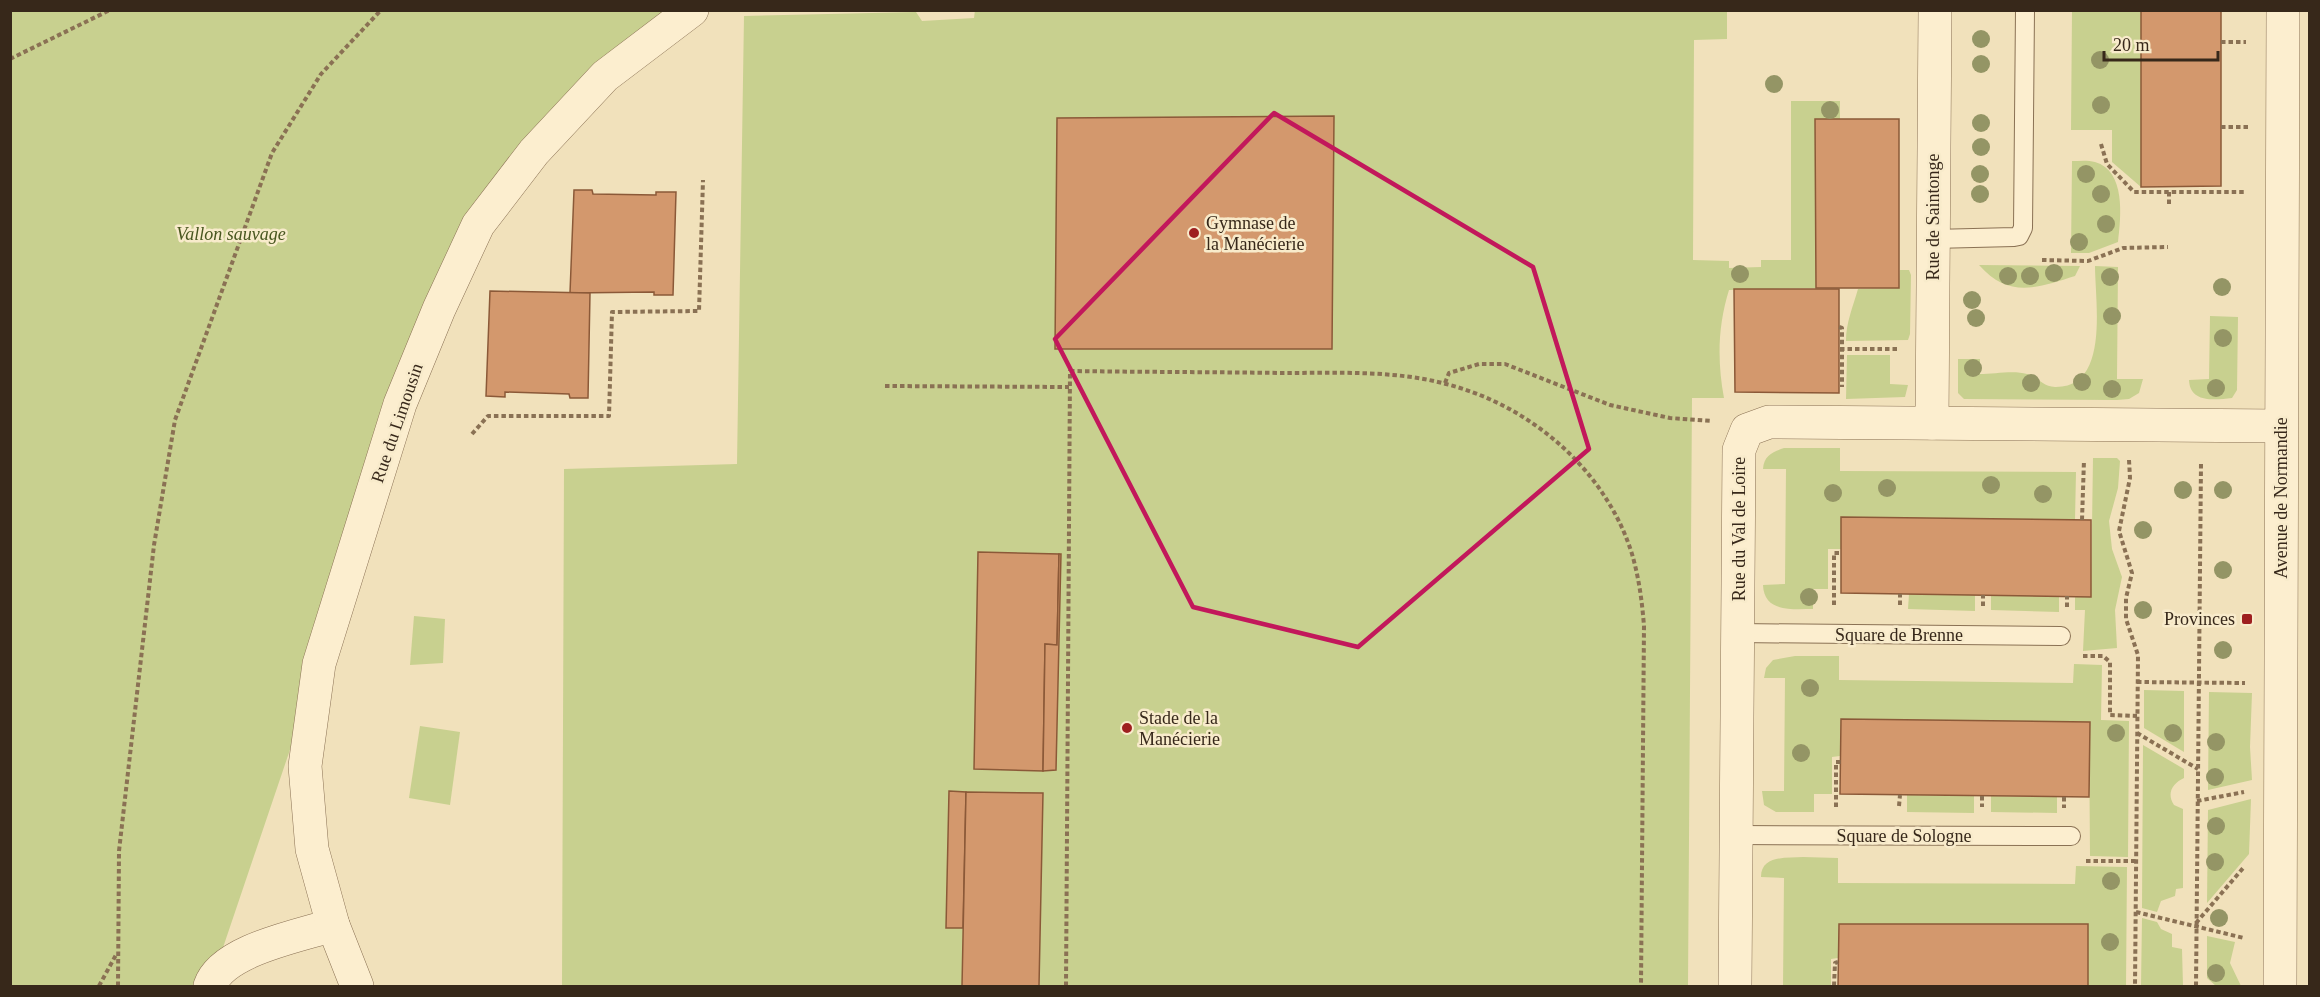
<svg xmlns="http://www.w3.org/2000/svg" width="2320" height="997" font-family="Georgia,serif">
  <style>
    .green { fill: #c8d08f }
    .building { fill: #d3986d; stroke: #8b5938; stroke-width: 1.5 }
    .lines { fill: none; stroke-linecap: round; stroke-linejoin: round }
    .lane-casing { stroke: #8a7154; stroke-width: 20 }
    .street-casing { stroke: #8a7154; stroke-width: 34 }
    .path { stroke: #8a7154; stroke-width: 4; stroke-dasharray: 4.5 3; stroke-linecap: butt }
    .lane { stroke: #fceecf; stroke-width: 18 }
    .street { stroke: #fceecf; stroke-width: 33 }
    .tree { fill: #949565 }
    .marked { fill: none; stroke: #c2185b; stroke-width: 4.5; stroke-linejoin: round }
    .poi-dot { fill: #9e1f1f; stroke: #f8ebcb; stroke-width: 2 }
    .labels { text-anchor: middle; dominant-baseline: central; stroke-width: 5; stroke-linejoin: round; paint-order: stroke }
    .street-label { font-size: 18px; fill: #37281a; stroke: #f8ebcb }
    .poi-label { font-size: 18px; fill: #37281a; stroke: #f8ebcb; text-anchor: start }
    .park-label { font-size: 18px; font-style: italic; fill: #48561f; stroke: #f8ebcb }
  </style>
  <rect width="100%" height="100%" fill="#f1e1bb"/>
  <g class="green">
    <path d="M975,10L1727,11V39L1694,40L1693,260L1729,261V268L1761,267V260H1791V101H1840V119H1815L1816,288L1729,290C1718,325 1717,361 1724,398H1692L1688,986H562L564,469L737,464L744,16L916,12L922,21L974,18Z"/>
    <polygon points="10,11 692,11 478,225 319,664 210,986 11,986"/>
    <polygon points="2072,11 2141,11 2141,187 2112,162 2112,130 2071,130"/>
    <path d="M2072,161C2079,161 2088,160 2095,162C2126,171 2121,217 2118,242L2089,253H2071Z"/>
    <path d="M1979,265L2080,266L2075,276C2037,288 2009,299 1979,265Z"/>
    <path d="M2095,266L2118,267L2117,379H2143L2139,393L2129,399L2117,400L1964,399L1958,393V359H1980V374C1994,374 2014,370 2027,374C2037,376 2043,387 2055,387C2110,388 2095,302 2095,266Z"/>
    <path d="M1900,270H1909L1911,275L1910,334L1908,340L1846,341C1846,322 1853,307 1858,289L1899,288Z"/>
    <path d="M2210,316L2238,317L2237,390L2232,398C2214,400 2190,403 2189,380L2209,379Z"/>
    <polygon points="1847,355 1890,355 1890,384 1908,385 1905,397 1846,399"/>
    <path d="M1784,448H1840V471L2076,472L2075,520L1842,517L1841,549H1828V589H1813V609C1793,609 1764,613 1763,585L1785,584L1786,469H1763C1764,455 1773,452 1784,448Z"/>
    <polygon points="2093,458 2117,458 2120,461 2118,488 2109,521 2112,549 2122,577 2115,610 2117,648 2083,651 2085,610 2075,610 2075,596 2091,596"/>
    <polygon points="1909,594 1975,595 1975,611 1908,609"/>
    <polygon points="1991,595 2059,596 2059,612 1991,610"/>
    <polygon points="414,616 445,619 443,663 410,665"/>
    <polygon points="1795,656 1839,656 1839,680 2073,683 2074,664 2102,665 2101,720 2129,721 2128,857 2090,856 2089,722 1841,719 1840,756 1832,757 1832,794 1814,794 1814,812 1776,812 1764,805 1762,791 1784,791 1785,678 1764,678 1766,668 1773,660"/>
    <polygon points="2144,690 2184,691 2184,752 2144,728"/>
    <polygon points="2209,692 2252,693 2250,747 2252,780 2208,790"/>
    <polygon points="420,726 460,732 450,805 409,798"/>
    <path d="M2143,745L2184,769V778C2173,783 2166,793 2174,805L2183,809V888L2176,889L2175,896L2161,901L2157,912L2142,908Z"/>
    <polygon points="1907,795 1974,796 1974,813 1907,812"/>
    <polygon points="1991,796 2057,797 2057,813 1991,812"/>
    <polygon points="2251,799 2249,854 2207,903 2208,810"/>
    <path d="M1803,857L1838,858V883L2075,884L2076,866L2127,867L2126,986H2088V924H1839L1838,958L1831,959V986H1783L1784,878L1761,877C1761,855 1787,858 1803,857Z"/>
    <polygon points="2142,918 2157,922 2161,929 2172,934 2172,947 2182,949 2183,986 2141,986"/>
    <polygon points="2207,936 2235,942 2230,963 2241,986 2216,986 2207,978"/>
  </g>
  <g class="building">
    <polygon points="2141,10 2221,10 2221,186 2141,187"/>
    <polygon points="1334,116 1332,349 1055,349 1057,118"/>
    <polygon points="1815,119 1899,119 1899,288 1816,288"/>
    <polygon points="574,190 592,190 593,194 656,195 656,192 676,192 673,295 654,295 654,292 570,293"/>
    <polygon points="1734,289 1839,289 1839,393 1735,392"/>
    <polygon points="490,291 590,293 588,398 570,398 569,394 505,392 505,397 486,396"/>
    <polygon points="1841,517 2091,520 2091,597 1841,593"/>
    <polygon points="978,552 1059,554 1057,645 1045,644 1043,771 974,769"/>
    <polygon points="1059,554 1061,554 1056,770 1043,771 1045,644 1057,645"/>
    <polygon points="1841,719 2090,722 2089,797 1840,794"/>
    <polygon points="949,791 966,792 963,928 946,928"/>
    <polygon points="966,792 1043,793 1039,986 962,986"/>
    <polygon points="1839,924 2088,924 2088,986 1838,986"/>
  </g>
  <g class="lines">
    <defs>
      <g id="lane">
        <polyline points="1933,239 2014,237 2019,236 2023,228 2025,10"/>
        <polyline points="1738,633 2061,636"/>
        <polyline points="1736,835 2071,836"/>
      </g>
      <g id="street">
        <polyline points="1932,423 1935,10"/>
        <path d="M210,986C222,950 299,936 333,925"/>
        <polyline points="357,986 333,925 312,849 305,766 319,664 400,404 439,309 478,225 534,152 605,76 692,10"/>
        <polyline points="1735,986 1739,450 1747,430 1769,422 2281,426"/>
        <polyline points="2280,986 2283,10"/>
      </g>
    </defs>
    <use href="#lane" class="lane-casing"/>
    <use href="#street" class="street-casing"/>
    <g class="path">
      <polyline points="2221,42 2246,42"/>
      <polyline points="10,59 110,10"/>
      <polyline points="2221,127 2248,127"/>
      <polyline points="2101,144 2107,164 2134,192 2246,192"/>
      <polyline points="2169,204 2169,192"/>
      <polyline points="2042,260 2088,261 2123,248 2168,247"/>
      <polyline points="1839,327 1842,328 1842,387"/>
      <polyline points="1840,349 1898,349"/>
      <polyline points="1445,383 1449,373 1479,364 1505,364 1610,405 1670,418 1712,421"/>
      <polyline points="885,386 1069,387"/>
      <polyline points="472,434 488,416 609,416 612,312 699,311 703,180"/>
      <polyline points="2129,460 2130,478 2119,531 2132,573 2126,598 2126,619 2138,655 2135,986"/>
      <polyline points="2082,520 2084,460"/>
      <polyline points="1834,605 1834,553 1842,553"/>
      <polyline points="1900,605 1900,594"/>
      <polyline points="1983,606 1983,595"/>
      <polyline points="2067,607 2067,596"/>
      <polyline points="2083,656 2103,656 2110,662 2110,715 2137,716"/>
      <polyline points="2137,682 2245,683"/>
      <polyline points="2137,733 2198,769"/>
      <polyline points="1982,796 1982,807"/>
      <polyline points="2064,797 2064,808"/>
      <polyline points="2197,801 2244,792"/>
      <polyline points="1899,806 1900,795"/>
      <polyline points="1836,807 1836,762 1841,762"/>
      <polyline points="2086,861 2136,861"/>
      <polyline points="2136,912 2244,938"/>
      <polyline points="2196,923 2244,867"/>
      <polyline points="99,986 117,953"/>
      <polyline points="118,986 119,851 154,545 175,420 272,153 321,74 381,10"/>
      <path d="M1066,986L1070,371C1141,372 1212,372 1283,373C1336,373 1395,370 1446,384C1530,405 1606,470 1632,554C1639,578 1642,601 1644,626L1641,986"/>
      <polyline points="1834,986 1835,963 1838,962"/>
      <polyline points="2196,986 2201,464"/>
    </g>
    <use href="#lane" class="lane"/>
    <use href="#street" class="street"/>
  </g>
  <g class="tree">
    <circle cx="1981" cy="39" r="9"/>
    <circle cx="2100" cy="60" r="9"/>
    <circle cx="1981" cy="64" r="9"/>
    <circle cx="1774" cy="84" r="9"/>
    <circle cx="2101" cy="105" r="9"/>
    <circle cx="1830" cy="110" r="9"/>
    <circle cx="1981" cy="123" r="9"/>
    <circle cx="1981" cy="147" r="9"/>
    <circle cx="1980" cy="174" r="9"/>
    <circle cx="2086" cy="174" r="9"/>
    <circle cx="1980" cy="194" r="9"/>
    <circle cx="2101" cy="194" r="9"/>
    <circle cx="2106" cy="224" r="9"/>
    <circle cx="2079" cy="242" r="9"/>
    <circle cx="2054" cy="273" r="9"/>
    <circle cx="1740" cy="274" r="9"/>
    <circle cx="2008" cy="276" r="9"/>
    <circle cx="2030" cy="276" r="9"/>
    <circle cx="2110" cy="277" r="9"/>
    <circle cx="2222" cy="287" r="9"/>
    <circle cx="1972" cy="300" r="9"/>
    <circle cx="2112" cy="316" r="9"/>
    <circle cx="1976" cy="318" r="9"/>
    <circle cx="2223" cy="338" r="9"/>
    <circle cx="1973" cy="368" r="9"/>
    <circle cx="2082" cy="382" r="9"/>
    <circle cx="2031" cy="383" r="9"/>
    <circle cx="2216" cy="388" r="9"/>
    <circle cx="2112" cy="389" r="9"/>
    <circle cx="1991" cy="485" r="9"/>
    <circle cx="1887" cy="488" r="9"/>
    <circle cx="2183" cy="490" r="9"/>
    <circle cx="2223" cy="490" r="9"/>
    <circle cx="1833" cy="493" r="9"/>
    <circle cx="2043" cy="494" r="9"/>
    <circle cx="2143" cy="530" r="9"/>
    <circle cx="2223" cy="570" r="9"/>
    <circle cx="1809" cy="597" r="9"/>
    <circle cx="2143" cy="610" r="9"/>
    <circle cx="2223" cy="650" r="9"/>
    <circle cx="1810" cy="688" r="9"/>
    <circle cx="2116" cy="733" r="9"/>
    <circle cx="2173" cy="733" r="9"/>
    <circle cx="2216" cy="742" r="9"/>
    <circle cx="1801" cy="753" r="9"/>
    <circle cx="2215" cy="777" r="9"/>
    <circle cx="2216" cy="826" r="9"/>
    <circle cx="2215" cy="862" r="9"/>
    <circle cx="2111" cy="881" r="9"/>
    <circle cx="2219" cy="918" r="9"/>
    <circle cx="2110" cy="942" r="9"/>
    <circle cx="2216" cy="973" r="9"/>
  </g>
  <path class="marked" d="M1274,113L1533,267L1589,449L1358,647L1193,607L1055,339Z"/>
  <g class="poi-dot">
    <circle cx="1194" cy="233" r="6"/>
    <rect x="2241" y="613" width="12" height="12" rx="3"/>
    <circle cx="1127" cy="728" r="6"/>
  </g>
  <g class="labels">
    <g class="street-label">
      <text transform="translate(1933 217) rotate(-90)">Rue de Saintonge</text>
      <text transform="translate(397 423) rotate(-71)">Rue du Limousin</text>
      <text transform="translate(2281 498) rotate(-90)">Avenue de Normandie</text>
      <text transform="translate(1739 529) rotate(-90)">Rue du Val de Loire</text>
      <text x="1899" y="635">Square de Brenne</text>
      <text x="1904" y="836">Square de Sologne</text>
    </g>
    <g class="poi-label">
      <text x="1206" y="223">Gymnase de<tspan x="1206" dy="21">la Manécierie</tspan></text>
      <text x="2235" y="619" text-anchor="end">Provinces</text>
      <text x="1139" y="718">Stade de la<tspan x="1139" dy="21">Manécierie</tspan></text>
    </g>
    <g class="park-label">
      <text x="231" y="234">Vallon sauvage</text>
    </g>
  </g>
  <rect width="2320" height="997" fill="none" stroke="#37281a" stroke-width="24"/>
  <path d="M2104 51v9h114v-9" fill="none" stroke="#37281a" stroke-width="3"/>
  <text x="2113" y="51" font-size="18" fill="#37281a" stroke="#f8ebcb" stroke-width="4.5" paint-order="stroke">20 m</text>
</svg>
